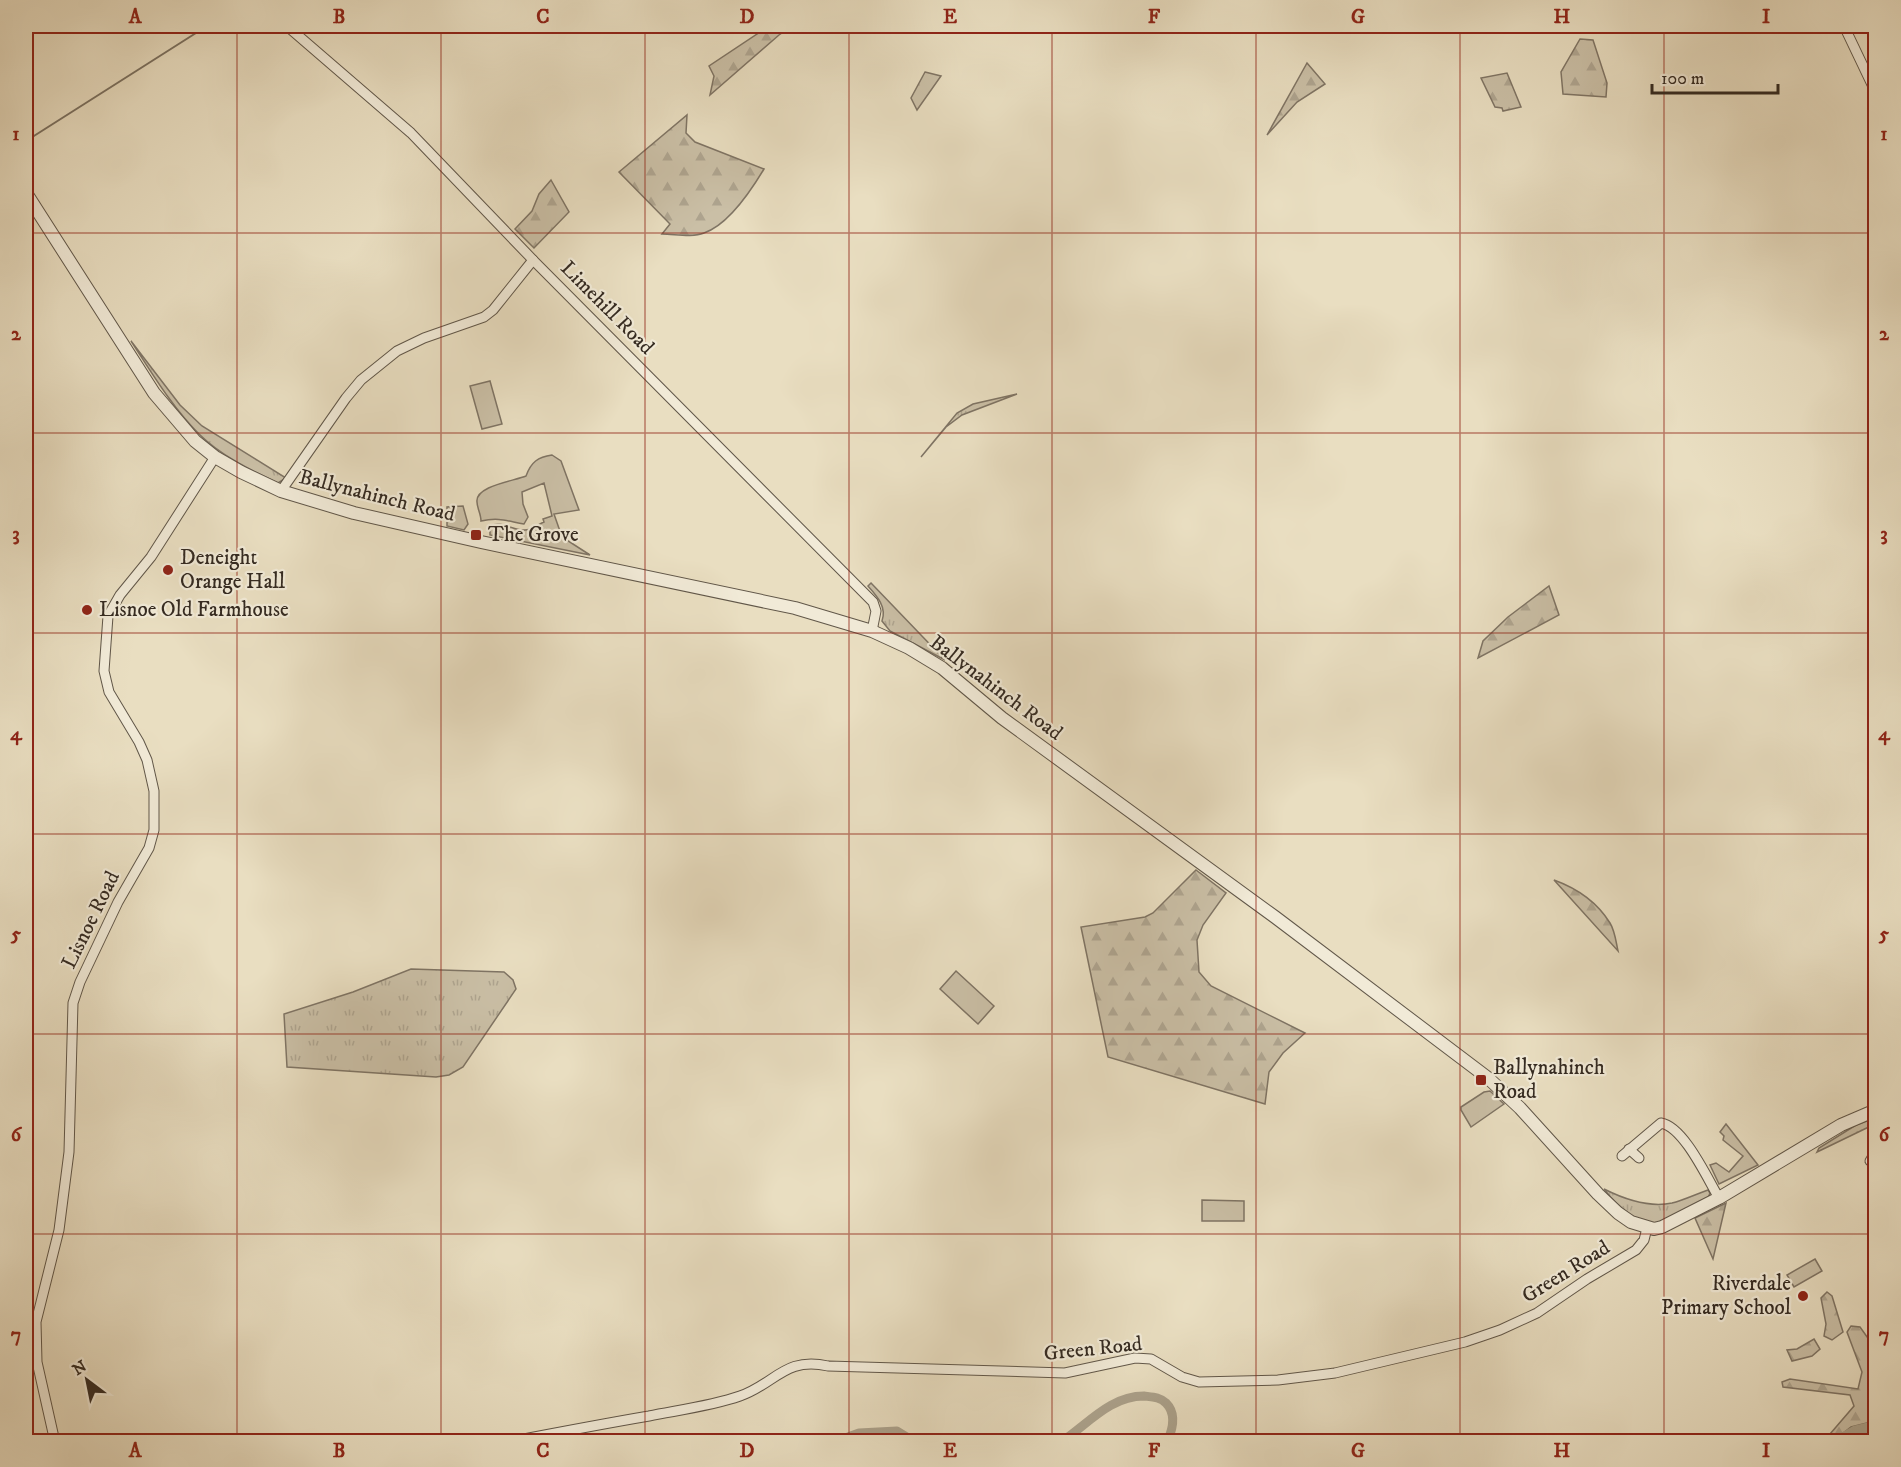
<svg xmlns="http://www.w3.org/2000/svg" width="1901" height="1467" font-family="'IM FELL DW Pica',serif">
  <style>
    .grass { fill: url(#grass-tufts); stroke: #7f7464; stroke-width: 1.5 }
    .forest { fill: url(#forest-firs); stroke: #7f7464; stroke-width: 1.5 }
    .garden { fill: #cabfa6; stroke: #7f7464; stroke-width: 1.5 }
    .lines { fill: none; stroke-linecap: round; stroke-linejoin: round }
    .stream { stroke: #7b7161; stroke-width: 2 }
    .canal { stroke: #aba18b; stroke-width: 9 }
    .river { stroke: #aba18b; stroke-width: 15 }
    .minor-casing { stroke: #615749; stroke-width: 11 }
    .tertiary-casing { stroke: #615749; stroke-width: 14 }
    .minor { stroke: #f1ead7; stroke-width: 9 }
    .tertiary { stroke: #f1ead7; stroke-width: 12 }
    .grid { fill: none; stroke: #8f2418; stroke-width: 1.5; stroke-opacity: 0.55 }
    .poi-dot { fill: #8f2418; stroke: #f1ead7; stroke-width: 2 }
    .labels { text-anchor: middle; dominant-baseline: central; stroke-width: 4.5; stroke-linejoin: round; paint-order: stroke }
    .street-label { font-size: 21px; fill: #342a21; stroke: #f1ead7 }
    .poi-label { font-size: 21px; fill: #342a21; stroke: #f1ead7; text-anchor: start }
    .neatline { fill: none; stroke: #8f2418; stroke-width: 2 }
    .grid-label { font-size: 20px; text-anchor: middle; font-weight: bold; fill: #8f2418 }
  </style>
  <defs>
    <pattern id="grass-tufts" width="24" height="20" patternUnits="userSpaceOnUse" patternTransform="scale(1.5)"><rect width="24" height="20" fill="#cabfa6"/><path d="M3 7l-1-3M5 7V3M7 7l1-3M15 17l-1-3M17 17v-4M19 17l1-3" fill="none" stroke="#aea48f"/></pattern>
    <pattern id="forest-firs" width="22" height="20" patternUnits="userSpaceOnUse" patternTransform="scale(1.5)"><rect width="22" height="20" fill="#cabfa6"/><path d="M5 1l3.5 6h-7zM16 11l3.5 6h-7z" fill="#aea48f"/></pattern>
  </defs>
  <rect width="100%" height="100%" fill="#e9dec1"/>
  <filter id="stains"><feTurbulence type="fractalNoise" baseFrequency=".00333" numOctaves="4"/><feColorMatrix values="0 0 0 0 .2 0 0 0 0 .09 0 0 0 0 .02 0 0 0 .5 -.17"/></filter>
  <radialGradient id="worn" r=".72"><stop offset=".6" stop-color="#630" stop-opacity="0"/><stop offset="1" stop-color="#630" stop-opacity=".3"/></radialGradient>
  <g class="grass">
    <path d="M131,341L180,405L202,426L286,478L278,483C250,470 220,455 199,434C172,407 152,373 131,341Z"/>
    <polygon points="1017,394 962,415 946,427 921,457 957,413 973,404"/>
    <path d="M871,583L945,660L890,631L882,621C887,607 877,596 868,586Z"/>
    <polygon points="411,969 504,972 513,980 516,989 463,1067 449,1075 436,1077 287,1067 284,1014 353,992"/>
    <polygon points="1875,1118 1875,1124 1817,1152 1819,1148 1856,1125"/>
    <path d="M1604,1189C1624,1199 1649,1208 1672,1203C1684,1200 1696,1194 1708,1190L1710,1193L1708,1198C1696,1204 1674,1219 1662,1222C1640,1228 1616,1205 1604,1189Z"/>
  </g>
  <g class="forest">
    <polygon points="769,26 794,26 796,28 788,29 779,35 710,95 714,76 709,66"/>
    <polygon points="1580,39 1593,40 1607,83 1606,97 1563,94 1561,72"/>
    <polygon points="1307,63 1325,84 1297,102 1267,135"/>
    <polygon points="925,72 941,76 917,110 911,98"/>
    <polygon points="1507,73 1521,107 1503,111 1502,108 1495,107 1481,78"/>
    <path d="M687,115L686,133L695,142L764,169C752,189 728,225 704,233C692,238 675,234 662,234L670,224L619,172Z"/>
    <polygon points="551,180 569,212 534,248 515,229 532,211 539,194"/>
    <polygon points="1549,586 1559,615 1478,658 1483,641 1508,617"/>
    <polygon points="1196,870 1226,893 1203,925 1197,940 1199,972 1211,986 1305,1033 1283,1053 1269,1072 1265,1104 1108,1057 1081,927 1145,917 1153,913"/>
    <path d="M1554,880C1576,888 1597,902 1610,923C1615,931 1616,942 1618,951Z"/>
    <polygon points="1726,1203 1713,1259 1695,1218"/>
    <polygon points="1827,1292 1832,1296 1843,1332 1832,1340 1824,1336 1826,1324 1821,1298"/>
    <polygon points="1851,1326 1860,1327 1875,1348 1875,1421 1851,1427 1833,1441 1824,1441 1854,1406 1850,1395 1783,1387 1782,1382 1790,1379 1858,1389 1862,1372 1847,1332"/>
    <polygon points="1814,1339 1820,1349 1812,1356 1792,1361 1787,1350 1797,1349"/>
  </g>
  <g class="garden">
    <polygon points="490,381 502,424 482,429 470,386"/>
    <path d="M552,455L561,461L579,510L554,514L562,537L590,555L490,535V526C502,520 512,531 525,530C531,530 539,524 544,522L543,519L552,516L544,483L522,492L523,504L528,517L524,524C507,521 499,517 481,521C481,514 477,508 477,502C475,486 514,481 526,476C531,462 538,457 552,455Z"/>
    <polygon points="463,506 468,524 464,530 447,526 447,507"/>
    <polygon points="956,971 994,1006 978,1024 940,989"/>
    <polygon points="1490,1091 1504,1104 1471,1127 1461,1110 1461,1107 1484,1092"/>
    <polygon points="1726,1124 1758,1165 1719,1184 1710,1165 1716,1163 1729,1172 1743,1156 1723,1140 1724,1136 1720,1132"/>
    <polygon points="1202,1200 1244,1201 1244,1221 1202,1221"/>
    <polygon points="1815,1259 1822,1271 1794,1287 1787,1275"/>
  </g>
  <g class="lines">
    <polyline class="stream" points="26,141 207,26"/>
    <g class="canal">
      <polyline points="848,1437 859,1433 897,1431 915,1442"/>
      <path d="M1061,1442C1088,1424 1110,1396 1144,1396C1152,1397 1160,1397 1166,1403C1177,1414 1173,1429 1167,1442"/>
    </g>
    <polyline class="river" points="1840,1442 1856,1433 1876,1428"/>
    <defs>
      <g id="minor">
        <polyline points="287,26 411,133 533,260 873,602 876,611 872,631"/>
        <polyline points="1844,26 1876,93"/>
        <polyline points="281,491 346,398 361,380 397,351 424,338 484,317 493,310 533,260"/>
        <polyline points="1629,1149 1639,1158"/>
        <path d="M1622,1156L1661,1123C1684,1127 1707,1178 1719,1198"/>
        <polyline points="1870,1161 1876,1151"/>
        <polyline points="55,1442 37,1362 36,1322 59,1230 69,1152 73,1003 80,982 118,902 149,848 154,830 154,791 147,760 139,742 109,692 104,671 108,616 120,595 151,557 215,457"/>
        <path d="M508,1442C555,1433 602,1424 649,1416C679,1410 711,1406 740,1396C775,1384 785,1356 828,1366L1065,1373L1135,1358L1151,1359L1182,1377L1199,1382L1278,1380L1335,1373L1465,1342L1500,1330L1537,1313L1587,1279L1636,1250L1644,1240L1647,1228"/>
      </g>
      <polyline id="tertiary" points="26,193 154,393 195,441 215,457 241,472 281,491 354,513 481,542 795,608 872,631 909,648 942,668 1002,718 1275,917 1488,1078 1520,1108 1598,1194 1618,1213 1631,1222 1654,1229 1662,1227 1719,1198 1841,1125 1876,1110"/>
    </defs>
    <use href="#minor" class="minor-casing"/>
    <use href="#tertiary" class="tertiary-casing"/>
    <use href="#minor" class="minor"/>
    <use href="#tertiary" class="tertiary"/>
  </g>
  <path class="grid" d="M237,26V1442M441,26V1442M645,26V1442M849,26V1442M1052,26V1442M1256,26V1442M1460,26V1442M1664,26V1442M26,233H1876M26,433H1876M26,633H1876M26,834H1876M26,1034H1876M26,1234H1876"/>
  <g class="poi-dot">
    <rect x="470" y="529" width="12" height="12" rx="3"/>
    <circle cx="168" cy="570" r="6"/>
    <circle cx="87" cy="610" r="6"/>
    <rect x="1475" y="1074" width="12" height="12" rx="3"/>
    <circle cx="1803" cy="1296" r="6"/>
  </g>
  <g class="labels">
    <g class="street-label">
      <text transform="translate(607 308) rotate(45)">Limehill Road</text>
      <text transform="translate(377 496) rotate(14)">Ballynahinch Road</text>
      <text transform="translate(996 688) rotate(37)">Ballynahinch Road</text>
      <text transform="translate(91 920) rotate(-64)">Lisnoe Road</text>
      <text transform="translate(1566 1272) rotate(-32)">Green Road</text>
      <text transform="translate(1093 1349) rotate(-6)">Green Road</text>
    </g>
    <g class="poi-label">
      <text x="488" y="535">The Grove</text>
      <text x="180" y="558">Deneight<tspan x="180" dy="24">Orange Hall</tspan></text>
      <text x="99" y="610">Lisnoe Old Farmhouse</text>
      <text x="1493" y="1068">Ballynahinch<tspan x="1493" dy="24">Road</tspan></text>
      <text x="1791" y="1284" text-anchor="end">Riverdale<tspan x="1791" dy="24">Primary School</tspan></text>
    </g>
  </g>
  <rect width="1901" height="1467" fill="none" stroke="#e9dec1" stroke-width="66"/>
  <g transform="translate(87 1380) rotate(328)" stroke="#f1ead7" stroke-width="4.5" paint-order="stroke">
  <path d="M0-4.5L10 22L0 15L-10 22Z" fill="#342a21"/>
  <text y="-9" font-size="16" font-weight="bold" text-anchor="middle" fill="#342a21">N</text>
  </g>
  <path d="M1652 84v9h126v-9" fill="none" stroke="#342a21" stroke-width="3"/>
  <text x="1661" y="84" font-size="18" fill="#342a21" stroke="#f1ead7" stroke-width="4.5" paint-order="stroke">100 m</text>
  <rect x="33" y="33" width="1835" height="1401" class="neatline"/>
  <g class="grid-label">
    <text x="135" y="23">A</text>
    <text x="339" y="23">B</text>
    <text x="543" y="23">C</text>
    <text x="747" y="23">D</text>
    <text x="950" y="23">E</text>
    <text x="1154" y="23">F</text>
    <text x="1358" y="23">G</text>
    <text x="1562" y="23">H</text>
    <text x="1766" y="23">I</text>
    <text x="16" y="140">1</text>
    <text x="1884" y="140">1</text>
    <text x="16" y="340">2</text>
    <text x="1884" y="340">2</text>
    <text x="16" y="540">3</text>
    <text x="1884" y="540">3</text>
    <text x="16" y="740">4</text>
    <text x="1884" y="740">4</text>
    <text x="16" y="940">5</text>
    <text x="1884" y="940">5</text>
    <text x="16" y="1141">6</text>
    <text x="1884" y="1141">6</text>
    <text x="16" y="1341">7</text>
    <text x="1884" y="1341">7</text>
    <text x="135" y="1457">A</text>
    <text x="339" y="1457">B</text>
    <text x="543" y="1457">C</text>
    <text x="747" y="1457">D</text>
    <text x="950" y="1457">E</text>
    <text x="1154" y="1457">F</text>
    <text x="1358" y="1457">G</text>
    <text x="1562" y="1457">H</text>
    <text x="1766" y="1457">I</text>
  </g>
  <rect width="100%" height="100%" filter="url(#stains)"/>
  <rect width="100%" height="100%" fill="url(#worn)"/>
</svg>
